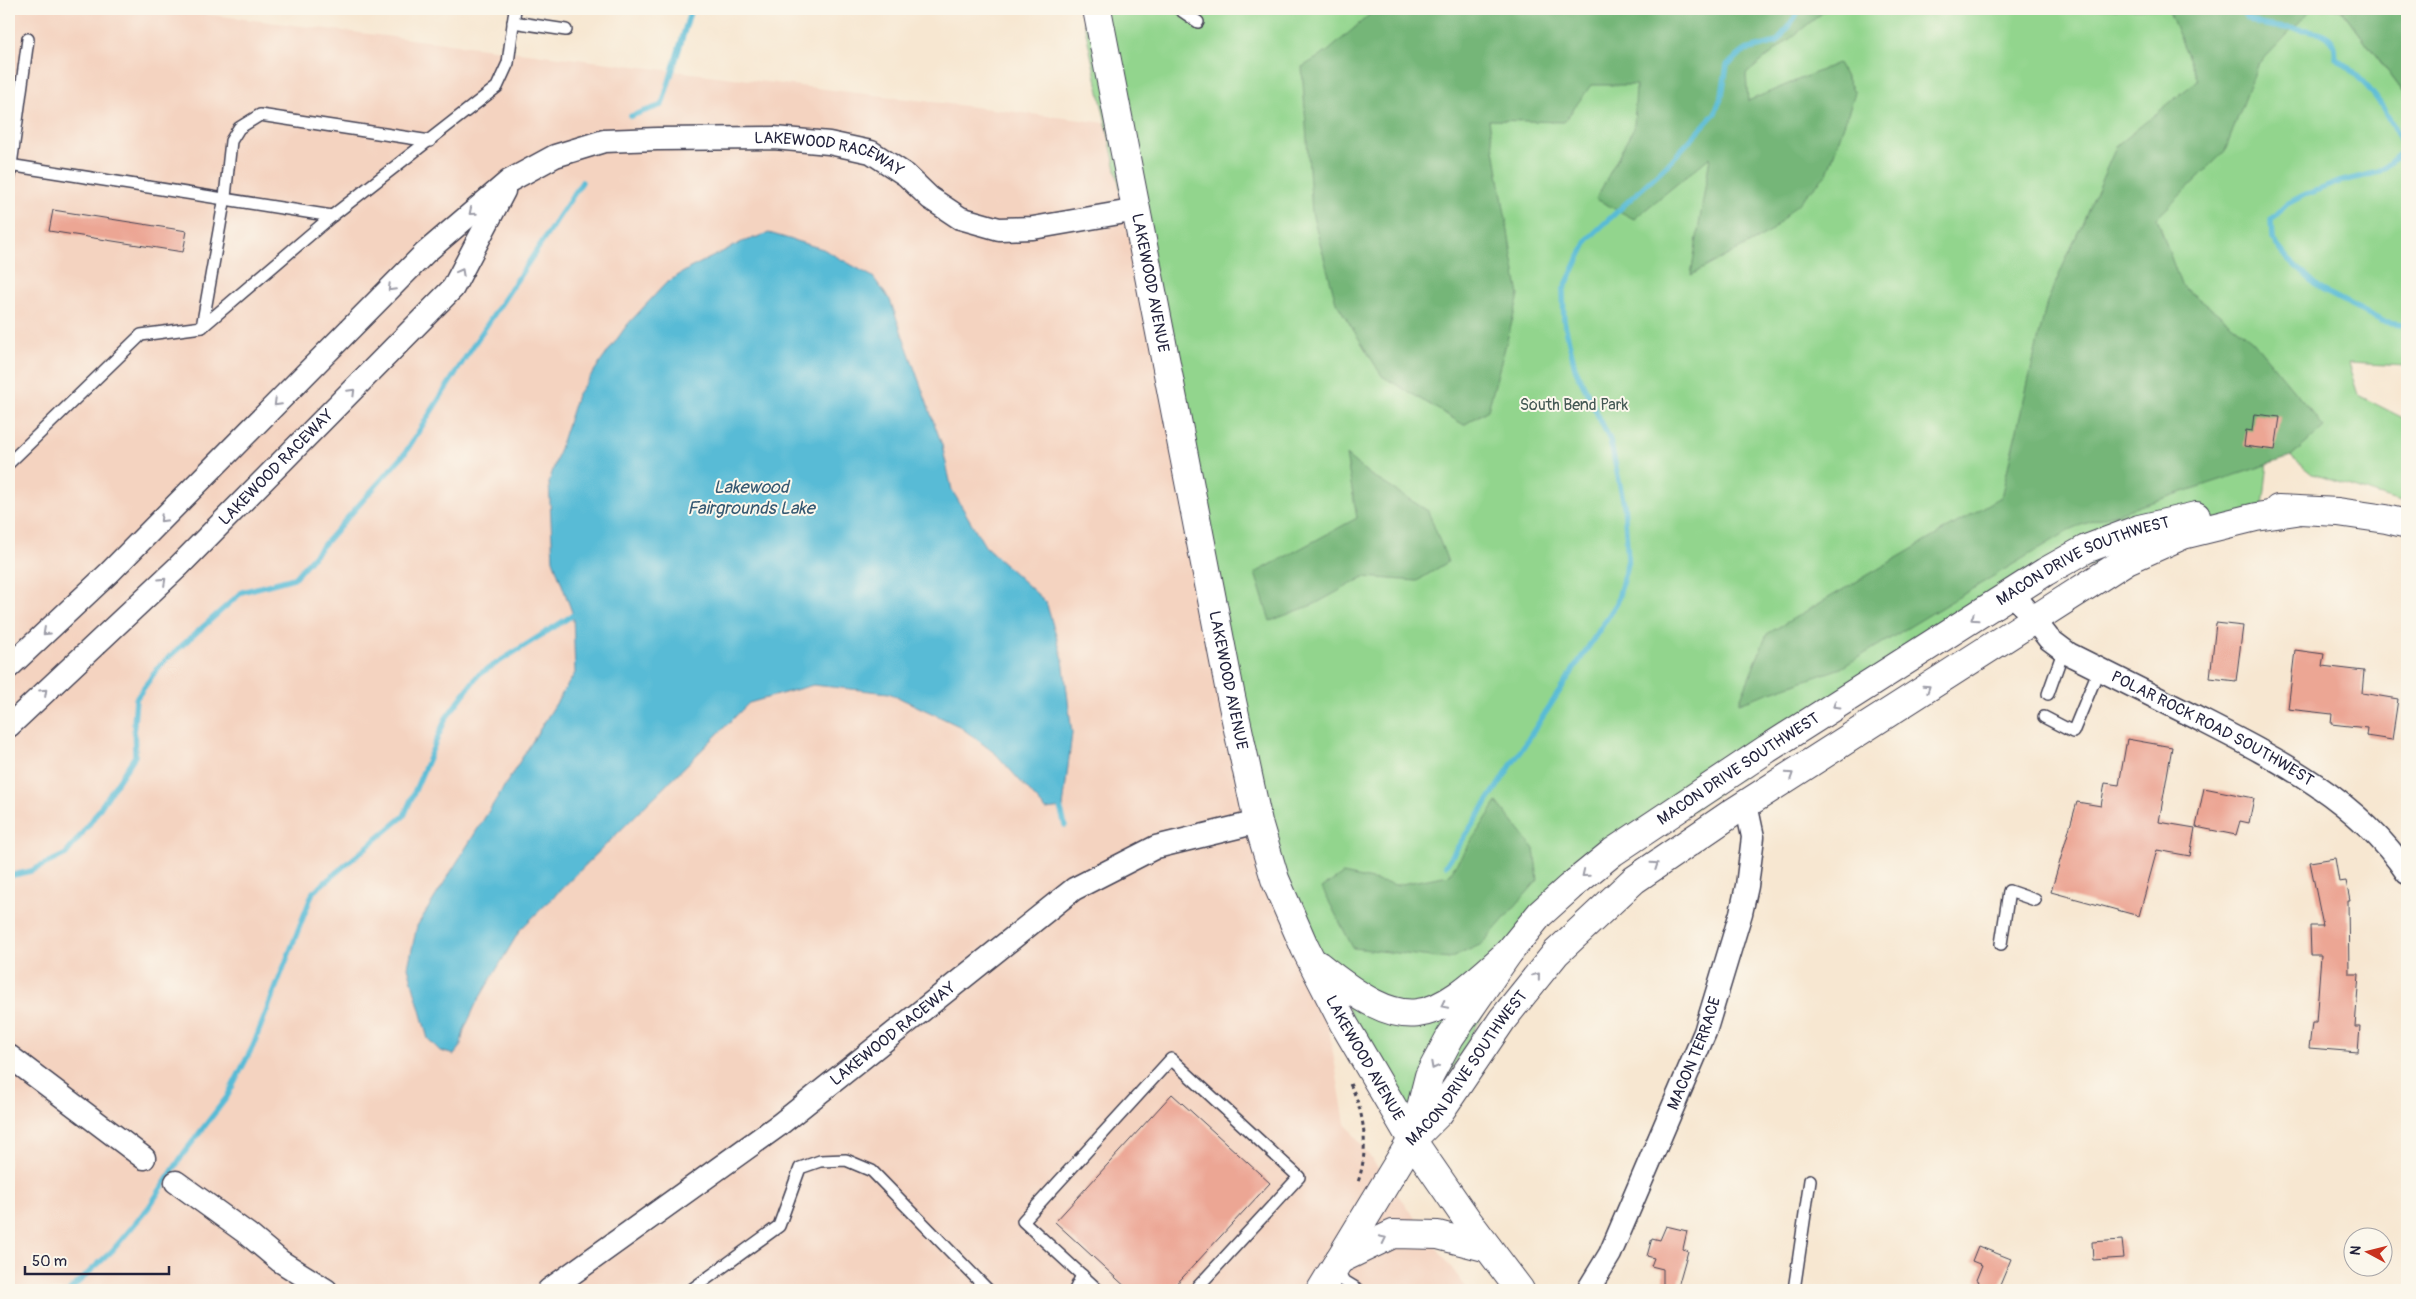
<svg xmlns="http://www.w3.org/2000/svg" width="2416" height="1299" font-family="Pangolin,sans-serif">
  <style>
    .built { fill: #f4d3c0 }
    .green { fill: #92d58d; stroke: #5a7c64 }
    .forest { fill: #75b678; stroke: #4c6c5a }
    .water { fill: #58bbd6; stroke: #3d6e88 }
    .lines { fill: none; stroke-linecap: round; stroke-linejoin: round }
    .stream { stroke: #58bbd6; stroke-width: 5.5 }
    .building { fill: #eca694 }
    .service-casing { stroke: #424052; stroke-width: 14 }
    .minor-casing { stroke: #424052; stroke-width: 25 }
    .tertiary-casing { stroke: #424052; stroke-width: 30 }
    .secondary-casing { stroke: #424052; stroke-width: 30 }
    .path { stroke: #424052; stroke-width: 3; stroke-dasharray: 4 4; stroke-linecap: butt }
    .service { stroke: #fff; stroke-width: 11 }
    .minor { stroke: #fff; stroke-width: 22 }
    .tertiary { stroke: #fff; stroke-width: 28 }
    .secondary { stroke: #fff; stroke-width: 28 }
    .oneway { stroke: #9c9ca7 }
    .labels { text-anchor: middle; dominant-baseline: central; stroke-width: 4; stroke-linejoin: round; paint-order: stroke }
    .street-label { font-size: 16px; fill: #22223b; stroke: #fbf7ec }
    .park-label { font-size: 16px; fill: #445854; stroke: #fbf7ec }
    .water-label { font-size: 18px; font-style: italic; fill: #355871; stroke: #fbf7ec }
  </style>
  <rect width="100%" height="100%" fill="#fbf7ec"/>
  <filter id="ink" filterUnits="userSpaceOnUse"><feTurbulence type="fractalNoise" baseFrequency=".02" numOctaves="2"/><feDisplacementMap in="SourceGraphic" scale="10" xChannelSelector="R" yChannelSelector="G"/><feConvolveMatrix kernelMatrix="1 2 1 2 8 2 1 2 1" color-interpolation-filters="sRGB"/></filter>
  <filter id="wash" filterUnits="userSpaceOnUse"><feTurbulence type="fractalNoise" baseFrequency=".0096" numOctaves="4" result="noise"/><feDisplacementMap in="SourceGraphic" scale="20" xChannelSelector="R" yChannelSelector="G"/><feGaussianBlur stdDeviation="1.12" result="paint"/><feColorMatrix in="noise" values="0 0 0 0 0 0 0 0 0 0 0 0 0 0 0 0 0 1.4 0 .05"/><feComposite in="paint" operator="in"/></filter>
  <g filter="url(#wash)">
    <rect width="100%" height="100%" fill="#f7e7d1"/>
    <polygon class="built" points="9,9 162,9 1131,126 1317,959 1345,1123 1468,1290 9,1290"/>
    <polygon class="green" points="1081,9 2341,9 2407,97 2407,366 2348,363 2358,395 2407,420 2407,504 2312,474 2291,457 2323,427 2278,372 2263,507 2013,593 1540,914 1412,1140 1258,822"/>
    <g class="forest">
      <polygon points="1376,9 1827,9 1746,74 1748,101 1838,63 1855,93 1827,174 1769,233 1691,275 1710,157 1634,219 1596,199 1634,127 1636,85 1591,85 1564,122 1489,120 1519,296 1488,410 1464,425 1382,376 1336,302 1312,213 1302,67 1327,52"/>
      <polygon points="2168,9 2312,9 2258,65 2225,151 2157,218 2181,285 2252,340 2324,427 2291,457 2075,527 1841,668 1739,703 1767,634 2001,497 2047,302 2117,145 2198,80"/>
      <polygon points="2341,9 2407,9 2407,97"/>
      <polygon points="1346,455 1369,474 1428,511 1448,562 1417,581 1364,577 1315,604 1270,621 1255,573 1357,518"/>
      <polygon points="1497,802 1534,849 1538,880 1482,944 1449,959 1353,948 1322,888 1343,874 1396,885 1449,875"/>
    </g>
    <polygon class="water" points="769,233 823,249 873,277 890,300 942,445 952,490 985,546 1046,602 1063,659 1072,733 1063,808 1046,810 996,754 959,726 889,693 813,685 749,703 520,930 476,1004 464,1030 460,1048 454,1055 440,1051 428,1039 408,967 417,926 575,673 573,615 553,560 549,482 577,395 627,325 666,283 690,268 742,242"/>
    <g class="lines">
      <g class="stream">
        <path d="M2240,9C2256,43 2342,12 2335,57C2372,85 2385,108 2405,149L2379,172L2339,182L2304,195L2287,204L2271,220L2272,239L2288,259L2322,290L2382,321L2407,325"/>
        <polyline points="631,116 662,105 691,9"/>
        <polyline points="1058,800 1065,825"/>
        <polyline points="1446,865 1617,603 1628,560 1624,504 1610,440 1575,368 1564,320 1563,291 1588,239 1670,162 1715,113 1722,95 1727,65 1746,50 1777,42 1801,9"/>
        <polyline points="9,876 31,871 66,854 90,823 135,756 134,723 136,699 160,665 242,592 294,578 405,453 467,355 582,182"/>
        <polyline points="70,1290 112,1251 149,1207 184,1153 227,1097 253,1046 313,892 404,816 446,718 478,675 573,615 580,615"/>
      </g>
    </g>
    <g id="blocks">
      <g class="building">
        <polygon points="53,210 187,231 183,252 49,231"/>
        <polygon points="2254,414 2280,417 2275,450 2244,446 2246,430 2252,431"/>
        <polygon points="2216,623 2243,626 2236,681 2210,678"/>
        <polygon points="2295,650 2324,654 2322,666 2364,671 2362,693 2398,699 2392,740 2366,736 2367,728 2331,724 2332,714 2288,709"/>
        <polygon points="2127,739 2172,747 2159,822 2195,828 2190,856 2157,850 2139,916 2051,892 2077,802 2101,806 2105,783 2119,785"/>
        <polygon points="2204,788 2254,798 2249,823 2240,821 2236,835 2196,827"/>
        <polygon points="2335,858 2339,882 2346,881 2350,901 2348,901 2349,974 2359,974 2355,1027 2360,1027 2358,1052 2309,1048 2312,1023 2316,1023 2321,955 2311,955 2310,926 2323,926 2310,862"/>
        <polygon points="1172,1094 1270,1183 1171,1290 1129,1290 1055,1222"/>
        <polygon points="1666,1226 1687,1231 1683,1249 1688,1251 1677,1290 1663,1290 1663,1269 1651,1266 1654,1258 1647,1256 1652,1238 1660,1240"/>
        <polygon points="2122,1240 2124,1258 2093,1260 2092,1242"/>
        <polygon points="1978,1246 2011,1259 1998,1290 1985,1290 1976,1287 1979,1281 1976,1280 1982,1265 1972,1261"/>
      </g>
    </g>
  </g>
  <g filter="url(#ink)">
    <use href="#blocks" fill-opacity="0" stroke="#424052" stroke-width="1"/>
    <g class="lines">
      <defs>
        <g id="service">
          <polyline points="1179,9 1198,22"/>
          <polyline points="513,22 566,30"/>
          <polyline points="9,165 332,216"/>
          <polyline points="9,180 28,39"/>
          <polyline points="202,327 225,197 231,141 239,128 260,115 430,141"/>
          <polyline points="9,463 141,335 202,327 332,216 497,87 508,63 515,9"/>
          <polyline points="2048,694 2064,649"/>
          <polyline points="2044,717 2073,732 2099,669"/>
          <polyline points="2001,944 2009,891 2035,900"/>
          <polyline points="1331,1273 1359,1290"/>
          <polyline points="691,1290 779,1226 800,1168 820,1161 846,1160 872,1171 988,1290"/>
          <polyline points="1075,1290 1082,1275"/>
          <polyline points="1098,1290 1023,1221 1171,1059 1299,1177 1195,1290"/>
          <polyline points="1794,1290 1810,1180"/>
        </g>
        <g id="minor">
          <path id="s1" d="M2013,593L2049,639L2069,654C2111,675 2153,696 2195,717C2273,757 2357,798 2407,873"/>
          <path id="s2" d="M9,667L109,573L425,253L509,181L555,156L604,141L657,139L774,138L829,143L871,152L906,175L930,198L960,218L999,229L1033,228L1137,210"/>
          <path id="s3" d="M9,726L178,567L453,288L504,191"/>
          <polyline points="9,1056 144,1158"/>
          <polyline points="176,1182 249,1235 280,1261 326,1290"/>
          <path id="s4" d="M549,1290L779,1125L1074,889L1156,847L1258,822"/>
          <path id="s5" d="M1588,1290L1610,1254L1705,1032L1741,913L1747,886L1753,837L1746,804"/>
        </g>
        <g id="tertiary">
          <polyline points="2278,509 2338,512 2386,519 2407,524"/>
          <path id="s6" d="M1413,1139L1429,1076L1450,1037L1509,952L1540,914L1570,887L1613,852L1767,749L2045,572L2086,549L2139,529L2196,516"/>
          <path id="s7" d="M1321,1290L1412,1140L1439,1113L1502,1020L1556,953L1634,880L1732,813L2127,560L2183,535L2256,517L2296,511"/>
        </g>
        <g id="secondary">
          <path id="s8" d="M1097,9L1230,692L1258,822L1275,879L1305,948L1344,1024L1412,1140L1468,1221L1520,1290"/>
          <path d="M1318,965C1407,1036 1428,1027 1509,952"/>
          <polyline points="1339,1260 1393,1234 1438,1235 1488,1248"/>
        </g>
      </defs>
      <use href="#service" class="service-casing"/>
      <use href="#minor" class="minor-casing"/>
      <use href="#tertiary" class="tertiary-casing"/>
      <use href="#secondary" class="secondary-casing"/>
      <path class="path" d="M1350,1084C1365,1113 1369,1150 1358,1182"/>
      <use href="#service" class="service"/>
      <use href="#minor" class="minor"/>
      <use href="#tertiary" class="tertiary"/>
      <use href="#secondary" class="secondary"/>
    </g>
    <defs><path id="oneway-chevron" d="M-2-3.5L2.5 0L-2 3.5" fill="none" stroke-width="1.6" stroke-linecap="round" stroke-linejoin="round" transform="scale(1.25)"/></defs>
    <g class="oneway">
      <use href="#oneway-chevron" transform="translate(472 212) rotate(140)"/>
      <use href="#oneway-chevron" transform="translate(461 272) rotate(-62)"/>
      <use href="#oneway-chevron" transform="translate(391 288) rotate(135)"/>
      <use href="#oneway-chevron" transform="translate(352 392) rotate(-45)"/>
      <use href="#oneway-chevron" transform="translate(277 403) rotate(135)"/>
      <use href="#oneway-chevron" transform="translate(163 519) rotate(135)"/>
      <use href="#oneway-chevron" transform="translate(163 581) rotate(-43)"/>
      <use href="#oneway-chevron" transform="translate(1974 618) rotate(147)"/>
      <use href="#oneway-chevron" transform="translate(46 632) rotate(137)"/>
      <use href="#oneway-chevron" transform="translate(1927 688) rotate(-33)"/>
      <use href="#oneway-chevron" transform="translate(44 692) rotate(-43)"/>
      <use href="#oneway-chevron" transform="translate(1836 705) rotate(148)"/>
      <use href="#oneway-chevron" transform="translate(1790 775) rotate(-33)"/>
      <use href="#oneway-chevron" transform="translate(1655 865) rotate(-34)"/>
      <use href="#oneway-chevron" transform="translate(1585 874) rotate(141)"/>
      <use href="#oneway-chevron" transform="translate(1537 976) rotate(-51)"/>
      <use href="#oneway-chevron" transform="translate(1444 1005) rotate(154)"/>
      <use href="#oneway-chevron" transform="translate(1434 1066) rotate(118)"/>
      <use href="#oneway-chevron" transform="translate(1383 1239) rotate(-26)"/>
    </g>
  </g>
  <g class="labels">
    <g class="street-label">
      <text stroke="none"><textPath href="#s2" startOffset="1029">LAKEWOOD RACEWAY</textPath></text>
      <text stroke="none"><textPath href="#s8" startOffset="279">LAKEWOOD AVENUE</textPath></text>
      <text stroke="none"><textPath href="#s3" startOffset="372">LAKEWOOD RACEWAY</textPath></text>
      <text stroke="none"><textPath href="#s6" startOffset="912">MACON DRIVE SOUTHWEST</textPath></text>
      <text stroke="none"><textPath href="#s8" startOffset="684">LAKEWOOD AVENUE</textPath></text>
      <text stroke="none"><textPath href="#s1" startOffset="245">POLAR ROCK ROAD SOUTHWEST</textPath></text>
      <text stroke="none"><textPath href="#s6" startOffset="508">MACON DRIVE SOUTHWEST</textPath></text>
      <text stroke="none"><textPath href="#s4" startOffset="429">LAKEWOOD RACEWAY</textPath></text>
      <text stroke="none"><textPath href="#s5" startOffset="260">MACON TERRACE</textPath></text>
      <text stroke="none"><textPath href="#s7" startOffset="266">MACON DRIVE SOUTHWEST</textPath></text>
      <text stroke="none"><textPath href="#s8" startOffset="1089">LAKEWOOD AVENUE</textPath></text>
    </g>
    <g class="park-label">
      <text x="1574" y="405">South Bend Park</text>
    </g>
    <g class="water-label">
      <text x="751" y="487">Lakewood<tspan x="751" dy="21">Fairgrounds Lake</tspan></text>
    </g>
  </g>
  <rect width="2416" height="1299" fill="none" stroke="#fbf7ec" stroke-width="30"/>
  <g transform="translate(2368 1252) rotate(277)"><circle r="24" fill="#fbf7ec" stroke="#a4a2a5"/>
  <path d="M0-4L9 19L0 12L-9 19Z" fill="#c8321e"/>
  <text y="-8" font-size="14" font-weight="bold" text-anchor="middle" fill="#22223b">N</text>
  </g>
  <path d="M25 1266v8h144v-8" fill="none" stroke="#22223b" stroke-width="2.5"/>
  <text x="32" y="1266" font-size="15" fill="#22223b" stroke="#fbf7ec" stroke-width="4" paint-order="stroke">50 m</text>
</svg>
